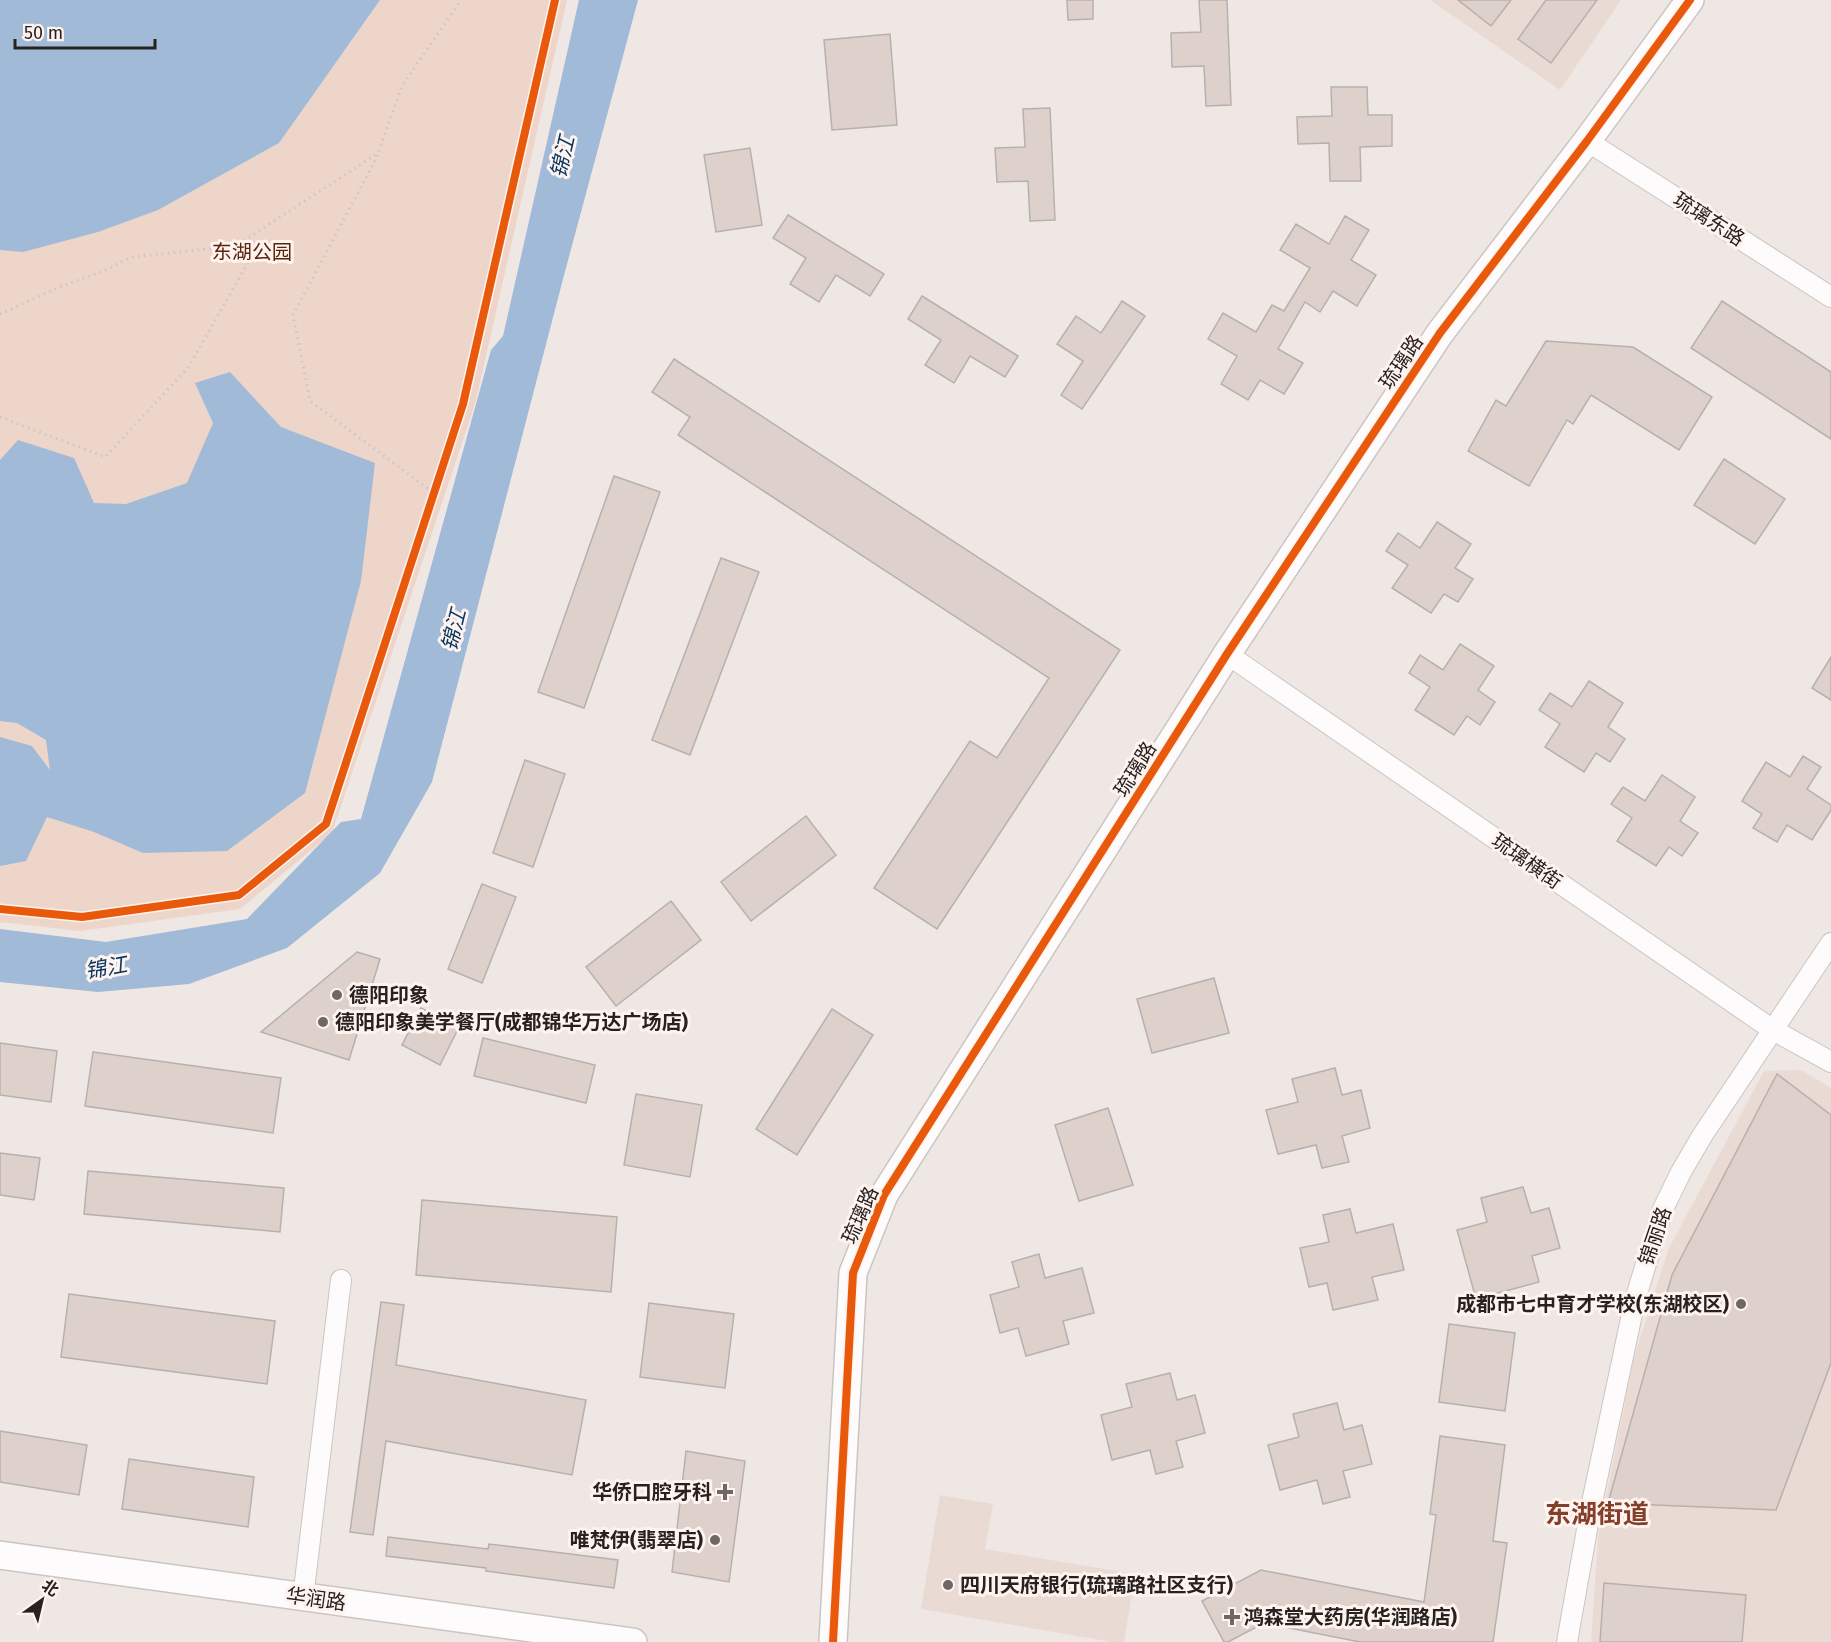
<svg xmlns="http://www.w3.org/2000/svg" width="1831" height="1642" font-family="'Fira Sans','Noto Sans SC',sans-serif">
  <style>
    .built { fill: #eadad4 }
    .green { fill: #eed5ca }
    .water { fill: #a0bad7 }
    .building { fill: #ded0ca; stroke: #b6b1af; stroke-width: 1.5 }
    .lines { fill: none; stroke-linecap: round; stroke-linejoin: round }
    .street-casing { stroke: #cbc5c2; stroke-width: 22 }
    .secondary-casing { stroke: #cbc5c2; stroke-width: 30 }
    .path { stroke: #c9c7c6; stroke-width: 3; stroke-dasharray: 1.5 4.5; stroke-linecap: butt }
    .street { stroke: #fdfbfb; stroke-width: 20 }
    .secondary { stroke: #fdfbfb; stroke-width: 27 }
    .cycleway-casing { stroke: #fff3ef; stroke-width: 11 }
    .cycleway { stroke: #e8590c; stroke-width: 8 }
    .poi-dot { fill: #6d6765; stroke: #fff3ef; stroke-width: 2 }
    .labels { text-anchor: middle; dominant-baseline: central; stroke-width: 6; stroke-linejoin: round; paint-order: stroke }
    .street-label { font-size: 20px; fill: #272220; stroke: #fff3ef }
    .park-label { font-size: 20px; fill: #59240a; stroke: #fff3ef }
    .poi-label { font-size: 20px; font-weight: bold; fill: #272220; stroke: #fff3ef; text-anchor: start }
    .water-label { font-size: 21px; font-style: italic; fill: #093861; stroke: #fff3ef }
    .district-label { font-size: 26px; font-weight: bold; fill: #843f2b; stroke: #fff3ef }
  </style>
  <rect width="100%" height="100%" fill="#efe7e4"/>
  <g class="built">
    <polygon points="1430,0 1621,0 1560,90"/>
    <polygon points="1801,1070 1831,1088 1831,1642 1591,1642 1598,1537 1634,1358 1668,1250 1764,1071"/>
    <polygon points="940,1495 993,1504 985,1549 1135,1574 1124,1642 1112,1642 921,1609"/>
  </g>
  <polygon class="green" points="0,0 567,0 475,404 332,833 240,909 80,931 0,922"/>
  <g class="water">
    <polygon points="0,0 380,0 279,143 158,210 98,232 23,252 0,250"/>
    <polygon points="579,0 638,0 563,279 432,782 380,873 287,948 189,984 98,992 0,982 0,929 106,942 247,919 341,822 361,819 491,350 503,336"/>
    <polygon points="230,372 281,427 375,463 361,581 305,793 227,851 143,853 94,832 47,817 26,861 0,866 0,737 32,746 50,770 46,740 17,723 0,721 0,460 18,440 74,458 94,503 126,504 187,483 213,423 195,383"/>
  </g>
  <g class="building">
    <polygon points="1067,0 1093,0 1093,19 1068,20"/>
    <polygon points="1199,0 1227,0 1231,105 1206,106 1204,66 1172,67 1171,33 1201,32"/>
    <polygon points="1458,0 1511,0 1491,26"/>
    <polygon points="1546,0 1597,0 1551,63 1518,39"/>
    <polygon points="890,34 897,125 832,130 824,40"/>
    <polygon points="1331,87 1367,87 1368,115 1392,115 1392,146 1360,147 1361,181 1330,181 1329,143 1298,144 1297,117 1332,116"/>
    <polygon points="1050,108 1055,220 1030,221 1028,181 997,182 995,148 1025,147 1023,109"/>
    <polygon points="750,148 762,225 716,232 704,155"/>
    <polygon points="788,215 884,274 870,296 836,275 819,302 790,284 806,258 773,238"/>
    <polygon points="1345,216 1369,230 1351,260 1376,275 1357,306 1333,291 1320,312 1305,302 1278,349 1303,363 1284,394 1260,380 1248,400 1221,384 1237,356 1208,339 1223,313 1256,332 1272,305 1284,311 1310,268 1280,250 1296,224 1329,244"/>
    <polygon points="922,296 1018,356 1005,377 970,356 954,383 925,365 941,340 908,319"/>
    <polygon points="1122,301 1145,316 1082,409 1061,395 1083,361 1057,344 1076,316 1101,333"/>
    <polygon points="1722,301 1831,372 1831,439 1691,348"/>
    <polygon points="1546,341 1633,347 1712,397 1679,450 1591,395 1573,424 1567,420 1529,486 1468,451 1496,400 1506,406"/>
    <polygon points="674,359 1120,650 937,929 874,888 970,741 997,758 1049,678 678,435 690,417 652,392"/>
    <polygon points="1724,459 1785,499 1755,544 1694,505"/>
    <polygon points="614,476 660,492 584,708 538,692"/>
    <polygon points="1437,522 1471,544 1455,568 1473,579 1458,602 1444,594 1431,613 1392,588 1408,565 1386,551 1398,533 1420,548"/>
    <polygon points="721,558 759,572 690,755 652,740"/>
    <polygon points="1460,644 1494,666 1478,690 1495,702 1480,725 1467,716 1454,735 1415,710 1430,687 1409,673 1420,655 1443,670"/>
    <polygon points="1831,657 1831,700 1812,688"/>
    <polygon points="1589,681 1623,703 1608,727 1625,739 1610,762 1596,753 1584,772 1545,747 1560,724 1539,710 1550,693 1572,707"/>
    <polygon points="1803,756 1821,767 1807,789 1831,805 1831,810 1812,840 1787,825 1777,842 1753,828 1762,814 1742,801 1766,762 1790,777"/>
    <polygon points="525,760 565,774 533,867 493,853"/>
    <polygon points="1662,775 1695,797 1680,821 1698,833 1682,856 1669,847 1656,866 1617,841 1632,818 1611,804 1623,787 1645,801"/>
    <polygon points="806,816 836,855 751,921 721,882"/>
    <polygon points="482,884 516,897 482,983 448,969"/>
    <polygon points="671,901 701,940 616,1006 586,967"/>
    <polygon points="357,952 380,959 349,1060 261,1032"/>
    <polygon points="1214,978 1229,1033 1152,1053 1137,999"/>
    <polygon points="421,1008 459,1027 440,1065 402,1045"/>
    <polygon points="832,1009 873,1035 797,1155 756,1129"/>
    <polygon points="483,1038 595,1065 586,1103 474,1076"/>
    <polygon points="0,1043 57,1051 51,1102 0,1095"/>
    <polygon points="93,1052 281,1078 273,1133 85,1106"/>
    <polygon points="1335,1068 1342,1095 1361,1090 1370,1128 1342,1136 1349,1162 1322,1168 1316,1145 1278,1154 1266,1110 1298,1102 1292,1079"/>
    <polygon points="1777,1074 1831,1115 1831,1363 1776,1510 1608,1503 1672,1275"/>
    <polygon points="636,1094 702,1105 690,1177 624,1165"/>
    <polygon points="1108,1108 1133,1185 1079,1201 1055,1125"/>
    <polygon points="0,1153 40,1158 34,1200 0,1195"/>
    <polygon points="88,1171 284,1188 280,1232 84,1214"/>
    <polygon points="1523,1187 1531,1213 1549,1208 1560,1248 1532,1256 1539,1282 1476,1299 1457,1230 1487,1222 1481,1198"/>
    <polygon points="422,1200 617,1217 611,1292 416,1275"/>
    <polygon points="1350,1209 1356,1233 1393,1224 1404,1270 1372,1277 1378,1300 1333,1310 1327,1283 1309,1287 1300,1248 1329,1242 1323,1215"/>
    <polygon points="1039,1254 1045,1278 1082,1268 1094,1313 1063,1321 1069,1344 1026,1356 1018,1328 1000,1333 990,1295 1019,1287 1012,1262"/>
    <polygon points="69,1294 275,1321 267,1384 61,1357"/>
    <polygon points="381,1302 404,1305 396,1365 586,1400 572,1475 386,1441 373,1535 350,1532"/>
    <polygon points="649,1303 734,1314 725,1388 640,1377"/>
    <polygon points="1449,1324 1515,1333 1505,1411 1439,1402"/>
    <polygon points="1170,1373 1177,1400 1195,1395 1205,1433 1176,1441 1183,1467 1156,1474 1150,1450 1112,1460 1101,1415 1132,1407 1126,1384"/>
    <polygon points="1337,1403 1344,1430 1362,1425 1372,1464 1343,1471 1350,1497 1323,1504 1317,1480 1280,1490 1268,1445 1299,1437 1293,1414"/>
    <polygon points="0,1431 87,1445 79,1495 0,1482"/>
    <polygon points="1440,1436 1505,1445 1493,1541 1507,1543 1493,1642 1360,1642 1264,1623 1228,1642 1224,1642 1202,1601 1261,1570 1424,1602 1436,1515 1430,1514"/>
    <polygon points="686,1451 745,1461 729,1582 672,1572"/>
    <polygon points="129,1459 254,1477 248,1527 122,1509"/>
    <polygon points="388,1537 488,1549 489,1544 618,1560 614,1588 486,1571 486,1568 386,1556"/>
    <polygon points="1604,1583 1746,1595 1742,1642 1600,1642"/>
  </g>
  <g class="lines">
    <defs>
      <g id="street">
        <polyline points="1587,141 1831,297"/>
        <polyline points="1227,654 1773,1030 1831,1062"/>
        <polyline points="303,1598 341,1280"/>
        <polyline points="1567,1642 1591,1507 1635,1300 1662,1211 1681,1172 1702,1136 1831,943"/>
      </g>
      <g id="secondary">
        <polyline points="0,1555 633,1642"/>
        <polyline points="833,1642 853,1273 884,1195 1227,654 1440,333 1587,141 1690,0"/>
      </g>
    </defs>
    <use href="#street" class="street-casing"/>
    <use href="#secondary" class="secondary-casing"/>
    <g class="path">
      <polyline points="378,155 293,315 310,401 434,493"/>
      <polyline points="0,314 62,286 104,271 131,257 236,246 378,153 402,86 461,0"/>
      <polyline points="0,417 105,457 188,368 250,259 236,246"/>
    </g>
    <use href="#street" class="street"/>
    <use href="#secondary" class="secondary"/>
    <defs>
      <g id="cycleway">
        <polyline points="0,909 82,917 239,895 326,824 463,404 555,0"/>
        <polyline points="833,1642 853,1273 884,1195 1227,654 1440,333 1587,141 1690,0"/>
      </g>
    </defs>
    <use href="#cycleway" class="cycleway-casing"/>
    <use href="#cycleway" class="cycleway"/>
  </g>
  <g class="poi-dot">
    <circle cx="337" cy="995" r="6"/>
    <circle cx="323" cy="1022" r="6"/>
    <circle cx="1741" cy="1304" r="6"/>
    <path d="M722 1483h6v6h6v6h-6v6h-6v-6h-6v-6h6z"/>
    <circle cx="715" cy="1540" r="6"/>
    <circle cx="948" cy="1585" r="6"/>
    <path d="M1229 1608h6v6h6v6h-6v6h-6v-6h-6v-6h6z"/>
  </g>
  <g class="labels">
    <g class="street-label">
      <text transform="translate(1709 219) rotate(33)">琉璃东路</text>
      <text transform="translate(1401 362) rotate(-56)">琉璃路</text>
      <text transform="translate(1135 769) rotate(-58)">琉璃路</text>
      <text transform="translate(1527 861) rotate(35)">琉璃横街</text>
      <text transform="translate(860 1215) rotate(-66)">琉璃路</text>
      <text transform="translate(1655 1236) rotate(-71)">锦丽路</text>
      <text transform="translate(316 1599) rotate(8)">华润路</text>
    </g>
    <g class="park-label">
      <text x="252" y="252">东湖公园</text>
    </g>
    <g class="poi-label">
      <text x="349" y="995">德阳印象</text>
      <text x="335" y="1022">德阳印象美学餐厅(成都锦华万达广场店)</text>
      <text x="1729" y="1304" text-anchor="end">成都市七中育才学校(东湖校区)</text>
      <text x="712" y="1492" text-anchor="end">华侨口腔牙科</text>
      <text x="703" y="1540" text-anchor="end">唯梵伊(翡翠店)</text>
      <text x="960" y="1585">四川天府银行(琉璃路社区支行)</text>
      <text x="1244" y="1617">鸿森堂大药房(华润路店)</text>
    </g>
    <g class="water-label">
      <text transform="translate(563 157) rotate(-77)">锦江</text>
      <text transform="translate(454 630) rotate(-76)">锦江</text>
      <text transform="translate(106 968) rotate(-10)">锦江</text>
    </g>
    <g class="district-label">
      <text x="1597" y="1514">东湖街道</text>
    </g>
  </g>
  <g transform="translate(42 1600) rotate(34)" stroke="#fff3ef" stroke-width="4.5" paint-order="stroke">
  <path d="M0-4.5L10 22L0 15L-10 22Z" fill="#272220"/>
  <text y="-9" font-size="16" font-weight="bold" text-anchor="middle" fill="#272220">北</text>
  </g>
  <path d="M15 39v9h140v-9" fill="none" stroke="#272220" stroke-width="3"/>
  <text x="24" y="39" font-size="18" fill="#272220" stroke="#fff3ef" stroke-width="4.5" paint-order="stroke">50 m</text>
</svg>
